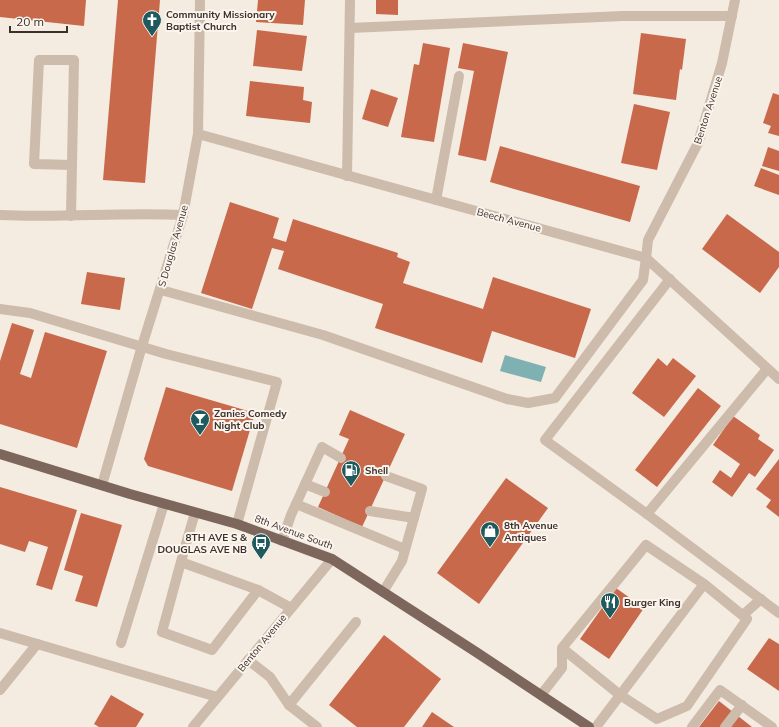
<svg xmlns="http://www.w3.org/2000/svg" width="779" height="727" font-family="Mulish,sans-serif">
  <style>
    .water { fill: #7fb0b2 }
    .building { fill: #c8694b }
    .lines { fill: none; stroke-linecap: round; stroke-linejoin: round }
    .service { stroke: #cdbbac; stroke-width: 10 }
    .minor { stroke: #cdbbac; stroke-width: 10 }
    .primary { stroke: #7d675c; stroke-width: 10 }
    .labels { text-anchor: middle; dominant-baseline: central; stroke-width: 4; stroke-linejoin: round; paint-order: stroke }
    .poi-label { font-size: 10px; font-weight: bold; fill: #3b302b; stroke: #fbf5ee; text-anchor: start }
    .street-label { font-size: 10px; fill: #3b302b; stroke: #fbf5ee }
  </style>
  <rect width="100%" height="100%" fill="#f4ebe1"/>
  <polygon class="water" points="505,355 546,367 541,382 500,371"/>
  <g class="building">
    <polygon points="0,0 86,0 84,26 0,17"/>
    <polygon points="118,0 160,0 145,183 103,180"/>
    <polygon points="258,0 305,0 303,25 256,22"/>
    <polygon points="376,0 398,0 398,15 376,14"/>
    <polygon points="257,30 307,36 302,71 253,66"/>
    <polygon points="641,33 686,39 682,70 680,69 676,100 633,94"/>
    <polygon points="423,43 450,48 434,142 401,137 414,64 419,65"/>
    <polygon points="463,43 508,52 486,161 458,155 474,71 458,68"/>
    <polygon points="250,81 304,87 303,100 312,102 310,123 246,116"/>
    <polygon points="371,89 398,98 388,127 362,119"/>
    <polygon points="773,93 779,95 779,136 768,133 771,126 763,123"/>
    <polygon points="634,104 670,112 657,170 621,163"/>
    <polygon points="500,146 640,186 630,222 490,182"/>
    <polygon points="768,147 779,151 779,171 762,166"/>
    <polygon points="761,168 779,175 779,195 754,186"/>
    <polygon points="230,202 279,218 273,238 286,242 293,219 398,253 397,257 410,262 403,283 483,309 493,277 591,309 575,358 492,331 482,363 375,328 383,304 278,269 284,251 272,248 252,309 201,293"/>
    <polygon points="727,214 779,252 779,267 760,293 702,249"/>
    <polygon points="87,272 125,278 120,310 81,304"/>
    <polygon points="12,323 34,330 20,374 31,378 45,332 107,351 77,448 0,424 0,361"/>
    <polygon points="658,358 667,366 673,358 696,376 664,417 632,393"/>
    <polygon points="166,387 255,413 232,491 148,466 144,459"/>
    <polygon points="698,388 721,406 657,487 635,470"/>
    <polygon points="350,410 405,434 362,527 318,507 349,439 339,435"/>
    <polygon points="733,416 760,435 758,439 774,450 755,477 749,473 732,497 712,482 720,470 731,478 740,464 713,445"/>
    <polygon points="779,459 779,517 766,507 771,500 756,489"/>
    <polygon points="506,478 548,508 479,604 437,573"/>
    <polygon points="0,487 77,510 52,590 36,585 48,547 29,541 25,552 0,544"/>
    <polygon points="81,513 122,525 97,607 75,601 83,576 64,570"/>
    <polygon points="616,588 644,608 609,659 580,639"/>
    <polygon points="384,635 441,679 404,727 357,727 329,705"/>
    <polygon points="769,638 779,644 779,691 747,669"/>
    <polygon points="111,695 144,714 136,727 99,727 94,724"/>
    <polygon points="719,701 752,727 699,727"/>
    <polygon points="432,712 454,727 422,727"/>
  </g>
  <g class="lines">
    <g class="service">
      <polyline points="350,28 623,16 732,16"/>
      <polyline points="347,176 350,0"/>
      <polyline points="436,200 459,76"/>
      <path d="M0,215C61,218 122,212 183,215"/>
      <polyline points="71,216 74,60 39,60 34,164 72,165"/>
      <polyline points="670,279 545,440 647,514 779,613"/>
      <polyline points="161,290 323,335 507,399 528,403 555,398 643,280 646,258"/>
      <polyline points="0,309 30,313 166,354 277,382 237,524"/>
      <polyline points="305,484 325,492"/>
      <polyline points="296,504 405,549"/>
      <polyline points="370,511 414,518"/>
      <polyline points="647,514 767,369"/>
      <polyline points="282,541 291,515 322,447 341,458"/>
      <path d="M181,562L258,590L212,650L162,632C173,592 183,552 195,513"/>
      <polyline points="258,590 291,608"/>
      <polyline points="383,592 402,561 422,489 386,476"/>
      <polyline points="743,615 761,599"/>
      <polyline points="0,633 217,697"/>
      <polyline points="121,643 164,504"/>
      <polyline points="248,660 270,677 289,705 317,727"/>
      <polyline points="0,690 37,644"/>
      <polyline points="541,695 562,668 562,648 646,545 704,584 747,619 687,706 657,719 620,695 562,648"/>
      <polyline points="289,705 356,622"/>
      <polyline points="596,727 704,584"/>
      <polyline points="692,727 720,690 772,727"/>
      <polyline points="725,727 742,705"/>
    </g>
    <g class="minor">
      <polyline points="198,134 646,258 779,379"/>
      <polyline points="646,258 648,240 698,143 722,63 735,0"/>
      <polyline points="102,485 142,346 183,215 198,134 200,0"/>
      <polyline points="193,727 332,559"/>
    </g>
    <polyline class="primary" points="0,454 130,494 237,524 332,559 476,652 589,727"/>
  </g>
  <defs>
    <symbol id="church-pin" viewBox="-11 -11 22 30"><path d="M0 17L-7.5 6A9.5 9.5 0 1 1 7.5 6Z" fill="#1f5a5e" stroke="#fbf5ee"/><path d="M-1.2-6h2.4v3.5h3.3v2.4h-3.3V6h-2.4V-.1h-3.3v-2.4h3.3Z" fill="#fff"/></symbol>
    <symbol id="bar-pin" viewBox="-11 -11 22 30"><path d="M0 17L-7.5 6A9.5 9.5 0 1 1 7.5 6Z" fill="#1f5a5e" stroke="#fbf5ee"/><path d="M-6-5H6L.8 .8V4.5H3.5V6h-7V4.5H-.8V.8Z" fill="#fff"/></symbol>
    <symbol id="fuel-pin" viewBox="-11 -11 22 30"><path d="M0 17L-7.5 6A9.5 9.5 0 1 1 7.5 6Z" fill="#1f5a5e" stroke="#fbf5ee"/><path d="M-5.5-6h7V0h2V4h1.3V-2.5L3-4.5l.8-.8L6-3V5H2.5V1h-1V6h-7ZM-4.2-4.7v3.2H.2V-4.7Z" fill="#fff"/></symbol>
    <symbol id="shop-pin" viewBox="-11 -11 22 30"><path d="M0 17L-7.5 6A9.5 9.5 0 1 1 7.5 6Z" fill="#1f5a5e" stroke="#fbf5ee"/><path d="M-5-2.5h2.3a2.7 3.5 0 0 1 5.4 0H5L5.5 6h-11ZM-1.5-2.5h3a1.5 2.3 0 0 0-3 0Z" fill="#fff"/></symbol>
    <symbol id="bus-pin" viewBox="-11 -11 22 30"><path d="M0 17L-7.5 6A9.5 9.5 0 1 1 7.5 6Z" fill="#1f5a5e" stroke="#fbf5ee"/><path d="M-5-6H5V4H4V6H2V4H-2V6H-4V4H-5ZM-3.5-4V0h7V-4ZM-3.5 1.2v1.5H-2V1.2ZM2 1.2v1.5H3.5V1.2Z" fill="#fff"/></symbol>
    <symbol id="restaurant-pin" viewBox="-11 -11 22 30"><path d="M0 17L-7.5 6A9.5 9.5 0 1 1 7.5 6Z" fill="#1f5a5e" stroke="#fbf5ee"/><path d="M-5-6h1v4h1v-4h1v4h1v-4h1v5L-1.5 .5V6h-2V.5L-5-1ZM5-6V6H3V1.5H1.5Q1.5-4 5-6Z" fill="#fff"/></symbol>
  </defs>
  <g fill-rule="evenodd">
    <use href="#church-pin" x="141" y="9" width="22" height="30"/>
    <use href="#bar-pin" x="189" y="408" width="22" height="30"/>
    <use href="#fuel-pin" x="340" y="459" width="22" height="30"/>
    <use href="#shop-pin" x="479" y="520" width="22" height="30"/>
    <use href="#bus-pin" x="250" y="532" width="22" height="30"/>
    <use href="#restaurant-pin" x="599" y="591" width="22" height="30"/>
  </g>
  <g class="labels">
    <g class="poi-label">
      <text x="166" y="14">Community Missionary<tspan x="166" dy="12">Baptist Church</tspan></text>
      <text x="214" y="413">Zanies Comedy<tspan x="214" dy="12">Night Club</tspan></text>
      <text x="365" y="470">Shell</text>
      <text x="504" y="525">8th Avenue<tspan x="504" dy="12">Antiques</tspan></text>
      <text x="247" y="537" text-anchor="end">8TH AVE S &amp;<tspan x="247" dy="12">DOUGLAS AVE NB</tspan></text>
      <text x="624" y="602">Burger King</text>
    </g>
    <g class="street-label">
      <text transform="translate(708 110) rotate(-72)">Benton Avenue</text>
      <text transform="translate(509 220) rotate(15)">Beech Avenue</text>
      <text transform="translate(173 246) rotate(-74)">S Douglas Avenue</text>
      <text transform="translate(294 532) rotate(20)">8th Avenue South</text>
      <text transform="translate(262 643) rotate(-51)">Benton Avenue</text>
    </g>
  </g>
  <path d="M10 26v6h57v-6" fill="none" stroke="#3b302b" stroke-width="2"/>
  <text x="16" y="26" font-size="12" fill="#3b302b" stroke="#fbf5ee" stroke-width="3" paint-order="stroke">20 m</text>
</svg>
